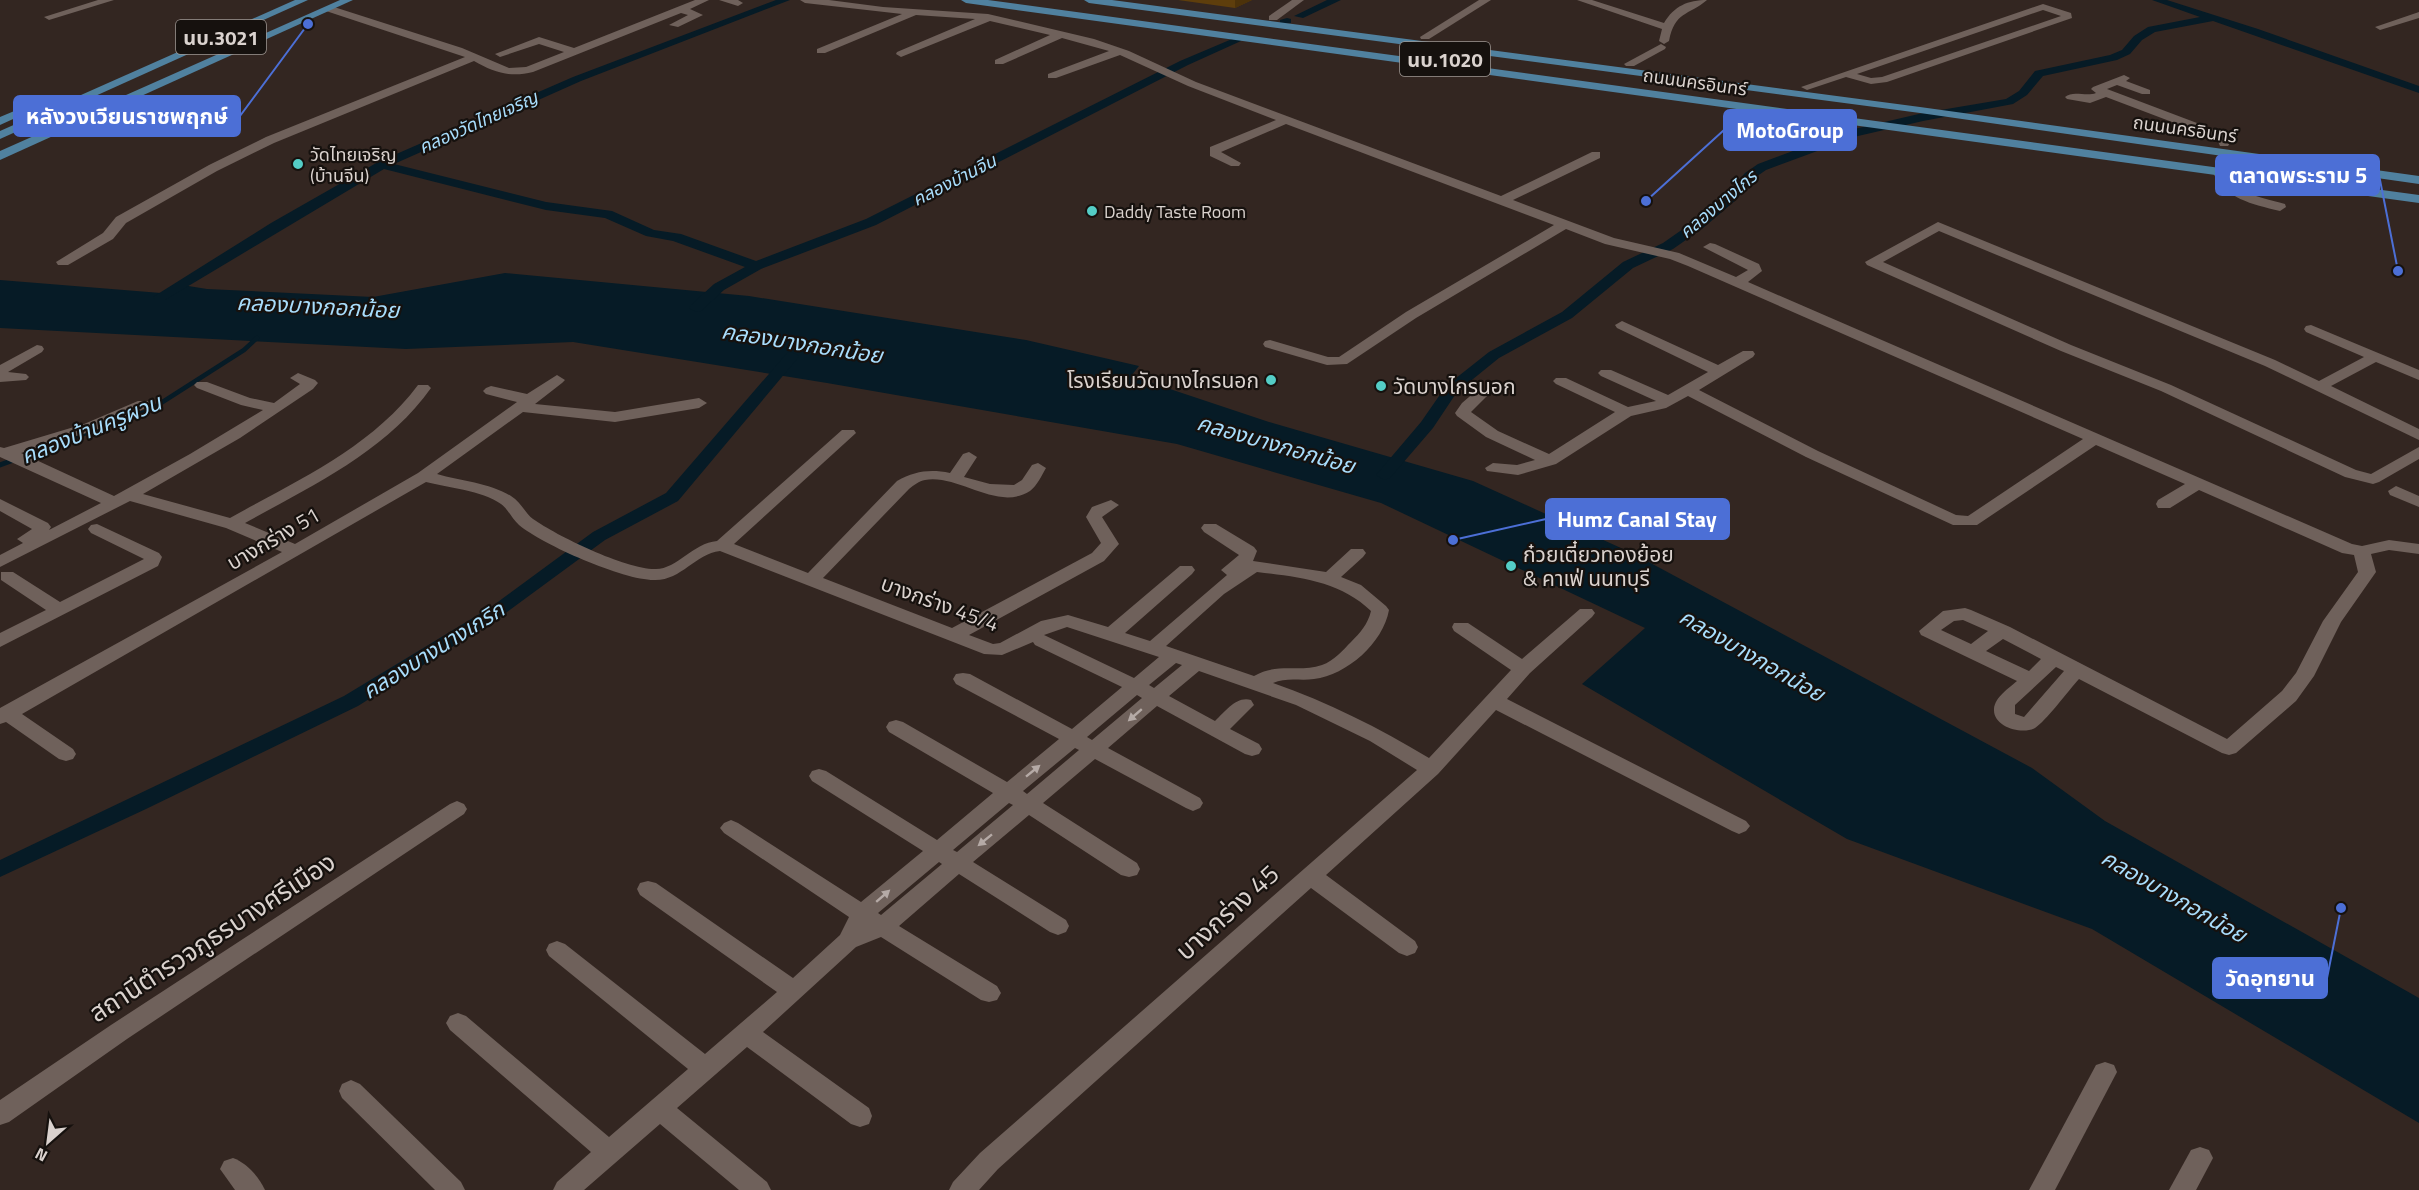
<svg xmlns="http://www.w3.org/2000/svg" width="2419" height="1190" font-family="'Titillium Web','Noto Sans Thai',sans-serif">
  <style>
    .water { fill: #061b26 }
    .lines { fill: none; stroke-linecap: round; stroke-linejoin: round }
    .stream-far1 { stroke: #061b26; stroke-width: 4.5 }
    .stream { stroke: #061b26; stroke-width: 5 }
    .canal { fill: #061b26; fill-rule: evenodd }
    .minor { fill: #6f615b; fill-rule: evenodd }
    .major { fill: #50819f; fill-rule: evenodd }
    .wall { fill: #5e3e0c }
    .shaded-wall { fill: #4c320a }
    .oneway { fill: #b5aaa6 }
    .poi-dot { fill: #54cdc6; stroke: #16110e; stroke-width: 2 }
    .labels { text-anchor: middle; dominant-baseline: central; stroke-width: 4.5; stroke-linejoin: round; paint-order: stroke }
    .far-street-label { font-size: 18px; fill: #dad2ce; stroke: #16110e }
    .far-water-label { font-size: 18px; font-style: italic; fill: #a8ddfc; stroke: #16110e }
    .far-poi-label { font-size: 18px; fill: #dad2ce; stroke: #16110e; text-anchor: start }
    .shield { fill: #16110e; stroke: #9f9894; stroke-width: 1.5 }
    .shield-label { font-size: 20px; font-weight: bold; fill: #dad2ce }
    .poi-label { font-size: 21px; fill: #dad2ce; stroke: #16110e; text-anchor: start }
    .street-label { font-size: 21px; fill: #dad2ce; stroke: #16110e }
    .water-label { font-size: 22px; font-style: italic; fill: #a8ddfc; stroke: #16110e }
    .near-street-label { font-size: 26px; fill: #dad2ce; stroke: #16110e }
    .leader { fill: none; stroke: #4c6fd6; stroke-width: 2 }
    .callout-dot { fill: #4c6fd6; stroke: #16110e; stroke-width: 2 }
    .callout { fill: #4c6fd6; stroke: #4c6fd6; stroke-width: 2 }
    .callout-label { font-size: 22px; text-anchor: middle; font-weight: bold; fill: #fff }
  </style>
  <rect width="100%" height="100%" fill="#332621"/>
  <polygon class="water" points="505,273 749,296 1026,340 1139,366 1131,376 1269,422 1473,481 1632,553 2032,768 2105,821 2419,998 2419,1123 2092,929 1847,839 1582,684 1645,628 1381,503 1177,444 827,383 573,342 406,349 0,328 0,280 161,293 176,284 207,289 373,297"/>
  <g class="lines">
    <polyline class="stream-far1" points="15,459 150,410 244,350 257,338"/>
    <polyline class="stream" points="0,465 19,458"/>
    <g class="canal">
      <polygon points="776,0 790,0 581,81 394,164 546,202 612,211 654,230 681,234 756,261 866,219 1180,61 1232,39 1240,39 1241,41 1188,65 876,225 761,269 724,290 701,311 696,312 689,308 691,305 714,284 745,267 673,241 646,236 605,218 546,210 384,169 165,300 155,300 153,297 271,223 378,162 573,77"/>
      <polygon points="1327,0 1341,0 1303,18 1294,16"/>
      <polygon points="2152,0 2167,0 2258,29 2419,86 2419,93 2213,21 2155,32 2142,40 2130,54 2117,60 2043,76 2027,95 2013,104 1923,121 1858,136 1766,170 1753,179 1736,200 1703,228 1673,249 1633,268 1572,318 1499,358 1457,392 1433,428 1390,478 1384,480 1376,475 1421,422 1446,386 1489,352 1562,312 1623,262 1663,243 1693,222 1726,194 1745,173 1758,164 1850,130 1923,113 2006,99 2019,91 2035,71 2110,55 2122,50 2134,36 2148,27 2200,17"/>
      <polygon points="1287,18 1291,19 1291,23 1280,24 1280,20"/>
      <polygon points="792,352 799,356 797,359 678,501 605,540 503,615 358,706 146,809 0,877 0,860 344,696 491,607 593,532 666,493 787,353"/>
    </g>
    <g class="minor">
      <polygon points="98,0 114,0 49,20 44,17"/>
      <path d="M695,0H709L690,9L703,15L678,27L669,25L688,15L681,13L533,72C510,78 493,72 474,61L274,143L217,171L126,223L113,239L68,265H58L56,262L103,233L116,217L209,165L266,137L465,57L326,11V7H334L462,48L509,68L526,67L564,52L539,44L500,57L495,54L539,37L574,48Z"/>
      <polygon points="719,0 738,0 743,3 738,6"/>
      <path d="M800,0H829L883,7L988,14L1094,39L1129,51L1196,82L1501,196L1592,152H1600V158L1513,200L1614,238L1679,253L1736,277L1748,270L1703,247L1710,243L1715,244L1759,264L1762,271L1748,282L2352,544L2362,546L2389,540L2419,544V554L2389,550L2371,554L2376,572L2341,622L2314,676L2296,701L2236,753L2229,755L2222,753L2079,679C2069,690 2045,722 2035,728C2022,735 1993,727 1994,709C1995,697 2009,688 2017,681L1921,635L1919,631L1943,611L1965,608L1971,610L2010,627L2227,739L2282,691L2296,673L2323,621L2358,572L2354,555L2342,553L2199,490L2170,508H2158L2156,504L2158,500L2185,484L2096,445L1977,525H1953L1806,457L1688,396L1666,408L1631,416L1556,464L1518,475L1487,471L1485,468L1493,463L1517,465L1535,460L1486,437L1457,416L1455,413L1462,403L1476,391H1486L1489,394L1471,412L1498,431L1549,454L1615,412L1556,384L1553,381L1556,378H1566L1628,407L1656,401L1601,376L1598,373L1601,370H1611L1668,395L1708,372L1617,328L1615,325L1622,321L1718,365L1743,351H1753L1755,354L1753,357L1699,390L1818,451L1956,515L1968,516L2083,439L1688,266L1670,259L1605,244L1566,229L1416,318L1347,364L1327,365L1265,347L1263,344L1265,341L1270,340L1328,357H1339L1406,312L1554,225L1286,124L1221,152L1241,163L1239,166H1231L1210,156V147L1276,120L1188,86L1120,55L1056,78H1048V74L1109,51L1062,38L1003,64H995V60L1050,35L990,21L901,57L896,54L897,52L975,19L916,15L825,53H817V49L902,14L805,3ZM1963,620L1988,631L1971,644L1941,630L1954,621ZM2003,639L2041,659L2029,671L1986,651ZM2056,667L2064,671L2024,717L2015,714V705Z"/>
      <polygon points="1292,0 1304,0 1277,20 1269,20 1269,16"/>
      <polygon points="1479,0 1491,0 1429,39 1421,39 1420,37"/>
      <path d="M1577,0H1592L1664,23C1674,6 1688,0 1707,0C1688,16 1675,11 1669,41L1664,44L1659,41L1662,29Z"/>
      <path d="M2043,4L2071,13L2072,18L1887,82L1871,84L1846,77L1807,90L1801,87ZM2043,10L2061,16L1882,77L1871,78L1857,74Z"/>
      <polygon points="2419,12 2419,18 2380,30 2375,27"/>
      <polygon points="1661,44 1666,47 1665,49 1634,66 1626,66 1624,64"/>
      <path d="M2124,75L2130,78L2126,81L2150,90V94H2142L2117,85L2107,89L2226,134L2230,143L2228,146H2220L2217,139L2106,97L2090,103L2067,99L2065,97C2073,90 2086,97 2096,93L2091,89L2093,87Z"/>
      <path d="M2218,167L2222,168C2239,195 2256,196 2285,204L2286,207L2280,211C2251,204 2226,199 2212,171Z"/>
      <polygon points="1938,222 2275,360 2319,381 2364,357 2306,332 2304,329 2306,326 2311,325 2419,370 2419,380 2376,362 2331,386 2419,429 2419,440 2265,366 1939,231 1883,262 2071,345 2171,385 2356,470 2371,474 2419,447 2419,459 2379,482 2373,484 2345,477 2161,391 2061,351 1867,265 1865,262"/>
      <polygon points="37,345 42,346 44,349 42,352 8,372 26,374 29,377 26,380 0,382 0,365"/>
      <path d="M298,373L315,380L318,383L313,389L240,438L143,494L230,518C296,481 371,448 418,385H428L431,388C386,452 311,486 245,523L295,544L418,473L517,402L486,394L483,391L486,388L491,386L527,394L557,375L565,380L562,383L535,404L615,412L699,398L707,403L699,408L615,422L523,412L437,474C461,481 490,483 511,496C521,502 525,513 533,519C557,536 627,570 656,569C677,569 693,543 717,541L842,430H854L856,433L734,544L808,573L897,481C915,471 930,469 950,473L963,454L969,452L977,457L964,477L990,484L1014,485L1022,480L1032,465L1038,463L1046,468C1042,475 1037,486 1030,491C997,512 959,474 925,480C919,481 914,485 909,489L823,578L952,628L1092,553L1101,543L1086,517L1092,507L1111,500L1119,505L1102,517L1119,544L1104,561L969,635L993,644L1000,643L1041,621L1068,615L1108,627L1180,566H1192L1195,570L1192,574L1125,633L1150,641L1227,575L1221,570L1239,555L1204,532L1201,528L1204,524H1216L1254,547L1257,551L1253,561L1326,572L1351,549H1363L1366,553L1363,557L1341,577L1361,585L1386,606L1389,610C1383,643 1347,675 1314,679C1300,681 1286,677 1273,683C1328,702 1379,728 1429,758L1511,670L1454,631L1452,627L1454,623H1468L1522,659L1580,609H1592L1595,613L1592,617L1530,673L1507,699L1746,821L1750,826L1746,831L1739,834L1732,831L1496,710L1438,774L1326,875L1415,941L1418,947L1415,953L1407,956L1399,953L1311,888L998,1169L979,1190H949L953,1182L980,1153L1417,770L1370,741L1296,705L1199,671L1169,696L1215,721C1226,711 1236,696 1251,700L1254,705L1230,729L1259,744L1262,749L1259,754L1252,756L1245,754L1157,706L1108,748L1200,798L1203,803L1200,808L1193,811L1186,808L1095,759L1043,803L1137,863L1140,869L1137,875L1129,877L1121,875L1029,815L973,862L1066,920L1069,926L1066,932L1058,935L1050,932L959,874L899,926L997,986L1001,993L997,1000L989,1002L981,1000L881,937L856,947L763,1032L869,1108L872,1116L869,1124L860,1127L851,1124L747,1047L677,1108L767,1182L771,1190H739L660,1124L584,1190H553L557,1182L591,1152L450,1030L446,1023L450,1016L458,1013L466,1016L609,1137L688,1069L549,956L546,950L549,944L557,941L565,944L705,1054L777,992L640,895L637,889L640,883L648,881L656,883L793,978L840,935L849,917L724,833L720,828L724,823L731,820L738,823L861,902L923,851L812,781L809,776L812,771L819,769L826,771L937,840L993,793L889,732L886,727L889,722L896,720L903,722L1007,782L1059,739L956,684L953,679L956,674L963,673L970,674L1072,729L1122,687L1035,645L1033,642L1002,655L984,654L720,551C695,554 681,581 654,580C623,580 543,545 519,525C512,519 508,509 501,504C481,490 449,488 426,482L22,714L73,749L76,754L73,759L66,761L59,759L6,722L0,724V708L282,552L226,528L130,501L0,567V555L23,543L17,539L32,529L0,511V499L48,523L51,527L49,530L101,503L0,457V447L4,448L84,424L138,401H148L151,404L148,407L96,430L21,453L114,496L190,454L263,410L241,405L197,388L194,385L197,382H207L250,398L274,403L300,384L290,378ZM1257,572C1298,577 1340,581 1371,611C1368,624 1360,633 1351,642C1343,650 1334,661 1322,665C1299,673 1278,662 1254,676L1166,646L1224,594ZM1067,627L1159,657L1134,678L1044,635ZM1176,663L1182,665L1154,688L1149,685ZM1137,695L1142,698L1092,740L1087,737ZM1075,748L1079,750L1027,794L1023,791ZM1009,803L1013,805L957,852L953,850ZM939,862L942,864L881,915L878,913Z"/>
      <polygon points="2396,486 2419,496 2419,507 2390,495 2388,491"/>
      <polygon points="97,524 159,553 162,557 158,566 0,647 0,633 46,610 1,580 1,572 13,572 60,602 144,559 91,533 88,529 91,525"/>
      <polygon points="457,801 464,804 467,809 464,814 127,1039 9,1122 0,1125 0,1100 111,1025 450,804"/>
      <polygon points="2105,1062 2114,1065 2117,1072 2055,1190 2029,1190 2096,1065"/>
      <polygon points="351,1080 360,1084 461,1182 465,1190 435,1190 342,1098 339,1091 342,1084"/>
      <polygon points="2200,1147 2209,1150 2213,1158 2196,1190 2169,1190 2191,1150"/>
      <path d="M233,1158C247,1163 259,1177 265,1190H235L220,1169L224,1161Z"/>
    </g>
    <g class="major">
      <polygon points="295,0 308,0 0,139 0,131"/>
      <polygon points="340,0 353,0 0,160 0,151"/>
      <polygon points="961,0 988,0 2419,195 2419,203 966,3"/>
      <polygon points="1084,0 1112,0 1920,107 2419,176 2419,184 1920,113 1089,3"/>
      <polygon points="31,104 37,107 35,109 0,125 0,117"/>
    </g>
  </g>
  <polygon class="wall" points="1178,0 1252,0 1235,8"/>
  <polygon class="shaded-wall" points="1235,0 1252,0 1235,8"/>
  <defs><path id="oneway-solid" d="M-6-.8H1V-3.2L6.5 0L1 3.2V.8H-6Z" transform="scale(1.5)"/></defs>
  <g class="oneway">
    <use href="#oneway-solid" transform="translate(1135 715) rotate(139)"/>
    <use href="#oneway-solid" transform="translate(1033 771) rotate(-39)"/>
    <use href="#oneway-solid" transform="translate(985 840) rotate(141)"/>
    <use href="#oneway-solid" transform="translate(883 896) rotate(-41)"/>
  </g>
  <g class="poi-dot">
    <circle cx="298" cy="164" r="6"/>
    <circle cx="1092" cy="211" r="6"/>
    <circle cx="1271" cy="380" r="6"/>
    <circle cx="1381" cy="386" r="6"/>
    <circle cx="1511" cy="566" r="6"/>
  </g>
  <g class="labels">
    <g class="far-street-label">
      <text transform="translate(1695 82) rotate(8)">ถนนนครอินทร์</text>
      <text transform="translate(2185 129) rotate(8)">ถนนนครอินทร์</text>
    </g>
    <g class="far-water-label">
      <text transform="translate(478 122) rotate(-24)">คลองวัดไทยเจริญ</text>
      <text transform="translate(954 180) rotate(-27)">คลองบ้านจีน</text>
      <text transform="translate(1718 204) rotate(-40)">คลองบางไกร</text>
    </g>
    <g class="far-poi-label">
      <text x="310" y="154">วัดไทยเจริญ<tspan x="310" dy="21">(บ้านจีน)</tspan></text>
      <text x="1104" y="211">Daddy Taste Room</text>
    </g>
    <g class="shield">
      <rect x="176" y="20" width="90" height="34" rx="4.5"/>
      <rect x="1400" y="42" width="90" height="34" rx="4.5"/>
    </g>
    <g class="shield-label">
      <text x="221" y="37">นบ.3021</text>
      <text x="1445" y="59">นบ.1020</text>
    </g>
    <g class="poi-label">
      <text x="1259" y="380" text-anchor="end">โรงเรียนวัดบางไกรนอก</text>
      <text x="1393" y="386">วัดบางไกรนอก</text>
      <text x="1523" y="554">ก๋วยเตี๋ยวทองย้อย<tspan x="1523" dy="24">&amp; คาเฟ่ นนทบุรี</tspan></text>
    </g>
    <g class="street-label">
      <text transform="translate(273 538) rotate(-30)">บางกร่าง 51</text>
      <text transform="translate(940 603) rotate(20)">บางกร่าง 45/4</text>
    </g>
    <g class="water-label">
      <text transform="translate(318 306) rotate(3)">คลองบางกอกน้อย</text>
      <text transform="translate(802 343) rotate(9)">คลองบางกอกน้อย</text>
      <text transform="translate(91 429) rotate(-22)">คลองบ้านครูผวน</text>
      <text transform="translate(1276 444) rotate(16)">คลองบางกอกน้อย</text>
      <text transform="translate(433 650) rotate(-32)">คลองบางนางเกริก</text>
      <text transform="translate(1752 655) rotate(30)">คลองบางกอกน้อย</text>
      <text transform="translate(2174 896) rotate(30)">คลองบางกอกน้อย</text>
    </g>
    <g class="near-street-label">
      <text transform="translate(1227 912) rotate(-42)">บางกร่าง 45</text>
      <text transform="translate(212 937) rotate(-33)">สถานีตำรวจภูธรบางศรีเมือง</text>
    </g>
  </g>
  <path class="leader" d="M308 24L240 116M1646 201L1724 130M2398 271L2379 175M1453 540L1546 519M2341 908L2327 978"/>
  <g class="callout-dot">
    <circle cx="308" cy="24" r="6"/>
    <circle cx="1646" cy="201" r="6"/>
    <circle cx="2398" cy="271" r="6"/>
    <circle cx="1453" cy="540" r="6"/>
    <circle cx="2341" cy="908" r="6"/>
  </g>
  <g class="callout">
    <rect x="14" y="96" width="226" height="40" rx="6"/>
    <rect x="1724" y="110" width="132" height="40" rx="6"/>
    <rect x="2216" y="155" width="163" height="40" rx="6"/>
    <rect x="1546" y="499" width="183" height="40" rx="6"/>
    <rect x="2213" y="958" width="114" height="40" rx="6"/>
  </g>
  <g class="callout-label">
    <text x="127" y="124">หลังวงเวียนราชพฤกษ์</text>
    <text x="1790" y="138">MotoGroup</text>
    <text x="2298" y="183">ตลาดพระราม 5</text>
    <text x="1637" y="527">Humz Canal Stay</text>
    <text x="2270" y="986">วัดอุทยาน</text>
  </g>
  <g transform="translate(48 1142) rotate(208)" stroke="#16110e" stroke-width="4.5" paint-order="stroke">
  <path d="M0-4.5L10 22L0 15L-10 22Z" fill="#dad2ce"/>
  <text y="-9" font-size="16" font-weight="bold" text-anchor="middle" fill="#dad2ce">N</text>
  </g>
</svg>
